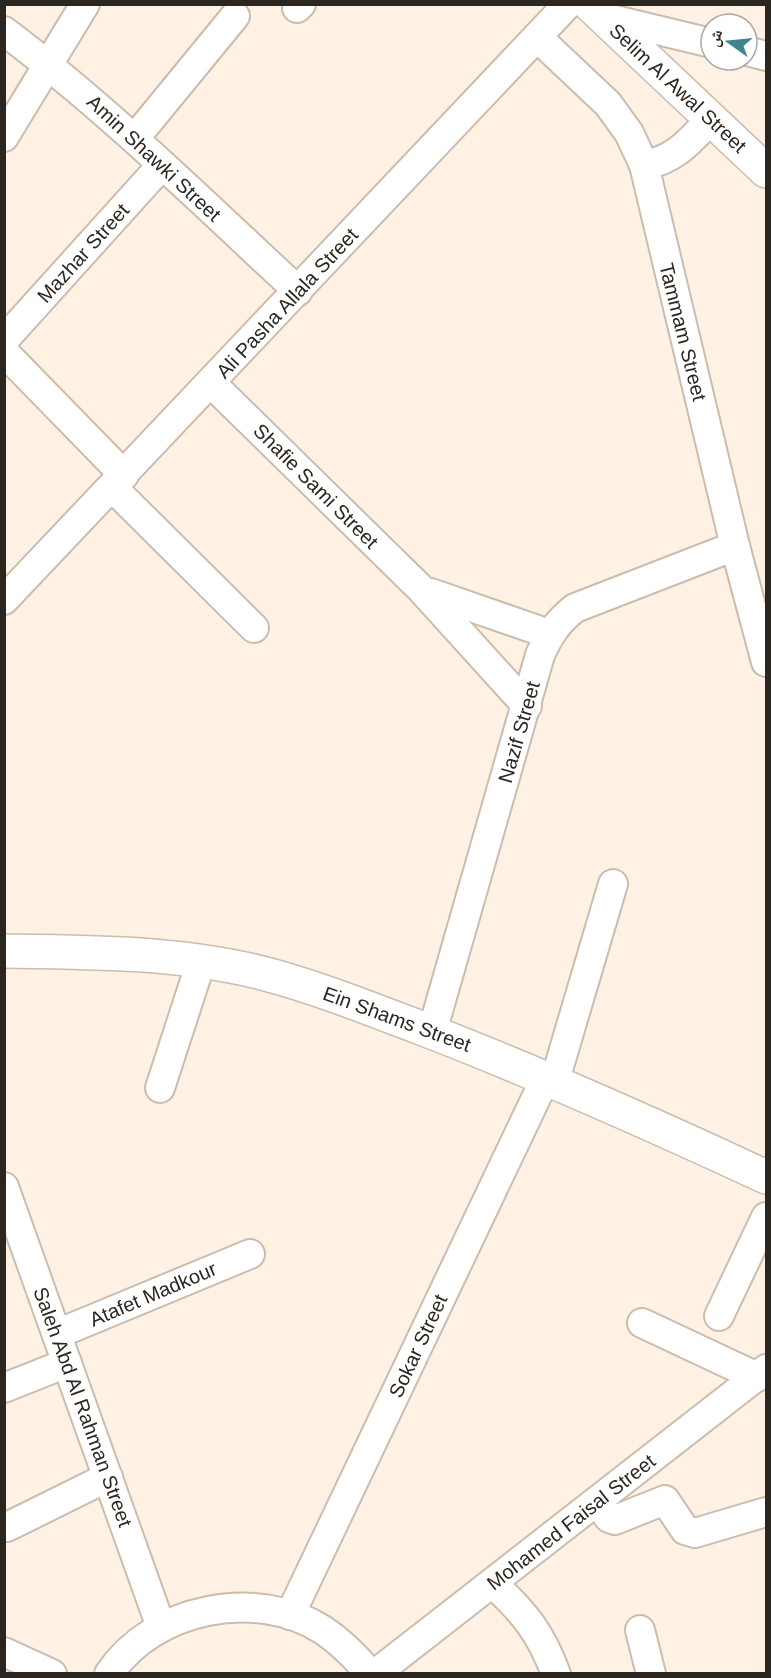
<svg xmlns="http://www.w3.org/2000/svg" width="771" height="1678" font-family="Arial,'Noto Naskh Arabic',sans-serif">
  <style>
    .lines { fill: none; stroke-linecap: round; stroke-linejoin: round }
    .minor-casing { stroke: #ccbcad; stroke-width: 32 }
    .tertiary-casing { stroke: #ccbcad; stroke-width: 36 }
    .secondary-casing { stroke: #ccbcad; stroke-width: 36 }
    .minor { stroke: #fff; stroke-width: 28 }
    .tertiary { stroke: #fff; stroke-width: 33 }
    .secondary { stroke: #fff; stroke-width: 33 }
    .labels { text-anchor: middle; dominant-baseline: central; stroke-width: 6; stroke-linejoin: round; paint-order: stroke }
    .street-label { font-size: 20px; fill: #2c2620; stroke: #fff }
  </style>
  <rect width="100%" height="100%" fill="#fff1e4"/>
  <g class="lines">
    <defs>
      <g id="minor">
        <polyline points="297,8 301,4"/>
        <polyline points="603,17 711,43"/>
        <path d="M4,31C109,110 202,202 298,291"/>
        <polyline points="537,37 608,104 629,133 644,165 735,546 766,662"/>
        <polyline points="747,51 766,56"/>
        <polyline points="4,137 85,4"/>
        <polyline points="135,138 235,16"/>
        <path d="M644,165C675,160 690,141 711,119"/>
        <polyline points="4,340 162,165"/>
        <polyline points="4,352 124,475"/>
        <polyline points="211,383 421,589 527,706"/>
        <polyline points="112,487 254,628"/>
        <polyline points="431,593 549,634"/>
        <polyline points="4,600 568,4"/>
        <path d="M432,1032L540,655C549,635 557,622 575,608L735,546"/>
        <polyline points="555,1080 613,884"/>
        <polyline points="160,1088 201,962"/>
        <polyline points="4,1187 161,1627"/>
        <polyline points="719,1316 766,1217"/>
        <polyline points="642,1323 757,1377"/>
        <polyline points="57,1334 250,1254"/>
        <polyline points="4,1388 67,1363"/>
        <polyline points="597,1502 609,1518 615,1520 665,1500 685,1530 695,1533 766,1512"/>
        <polyline points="7,1527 108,1477"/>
        <path d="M492,1583C524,1612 541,1633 556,1674"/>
        <polyline points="290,1615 546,1077"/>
        <polyline points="640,1630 651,1674"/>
        <polyline points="4,1652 52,1674"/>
        <path d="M109,1674C153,1608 256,1587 323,1630C341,1642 356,1657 370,1674"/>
        <polyline points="375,1674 766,1369"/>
      </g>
      <polyline id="tertiary" points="589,4 766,171"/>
      <path id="secondary" d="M4,951C90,952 178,952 262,973C316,987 368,1008 421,1028C538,1073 652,1124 766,1177"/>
    </defs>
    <use href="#minor" class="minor-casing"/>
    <use href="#tertiary" class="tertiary-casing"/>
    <use href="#secondary" class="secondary-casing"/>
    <use href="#minor" class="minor"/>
    <use href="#tertiary" class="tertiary"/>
    <use href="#secondary" class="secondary"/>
  </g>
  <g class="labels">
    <g class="street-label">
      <text transform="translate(678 88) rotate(43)">Selim Al Awal Street</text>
      <text transform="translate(154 158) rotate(43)">Amin Shawki Street</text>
      <text transform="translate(83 253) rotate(-48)">Mazhar Street</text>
      <text transform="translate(287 303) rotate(-47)">Ali Pasha Allala Street</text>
      <text transform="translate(683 332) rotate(76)">Tammam Street</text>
      <text transform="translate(316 486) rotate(45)">Shafie Sami Street</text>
      <text transform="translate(519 732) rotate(-74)">Nazif Street</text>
      <text transform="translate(397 1019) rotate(20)">Ein Shams Street</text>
      <text transform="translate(153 1294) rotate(-23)">Atafet Madkour</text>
      <text transform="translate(418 1346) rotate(-65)">Sokar Street</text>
      <text transform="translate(83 1407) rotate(70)">Saleh Abd Al Rahman Street</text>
      <text transform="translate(571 1522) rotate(-38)">Mohamed Faisal Street</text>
    </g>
  </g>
  <rect width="771" height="1678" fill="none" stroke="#2c2620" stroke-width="12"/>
  <g transform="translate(729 42) rotate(285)"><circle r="28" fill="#ffffff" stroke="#aba8a6" stroke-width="1.5"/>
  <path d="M0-4.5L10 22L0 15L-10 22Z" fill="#408492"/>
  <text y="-9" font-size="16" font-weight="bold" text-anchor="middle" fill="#2c2620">ش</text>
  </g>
</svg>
